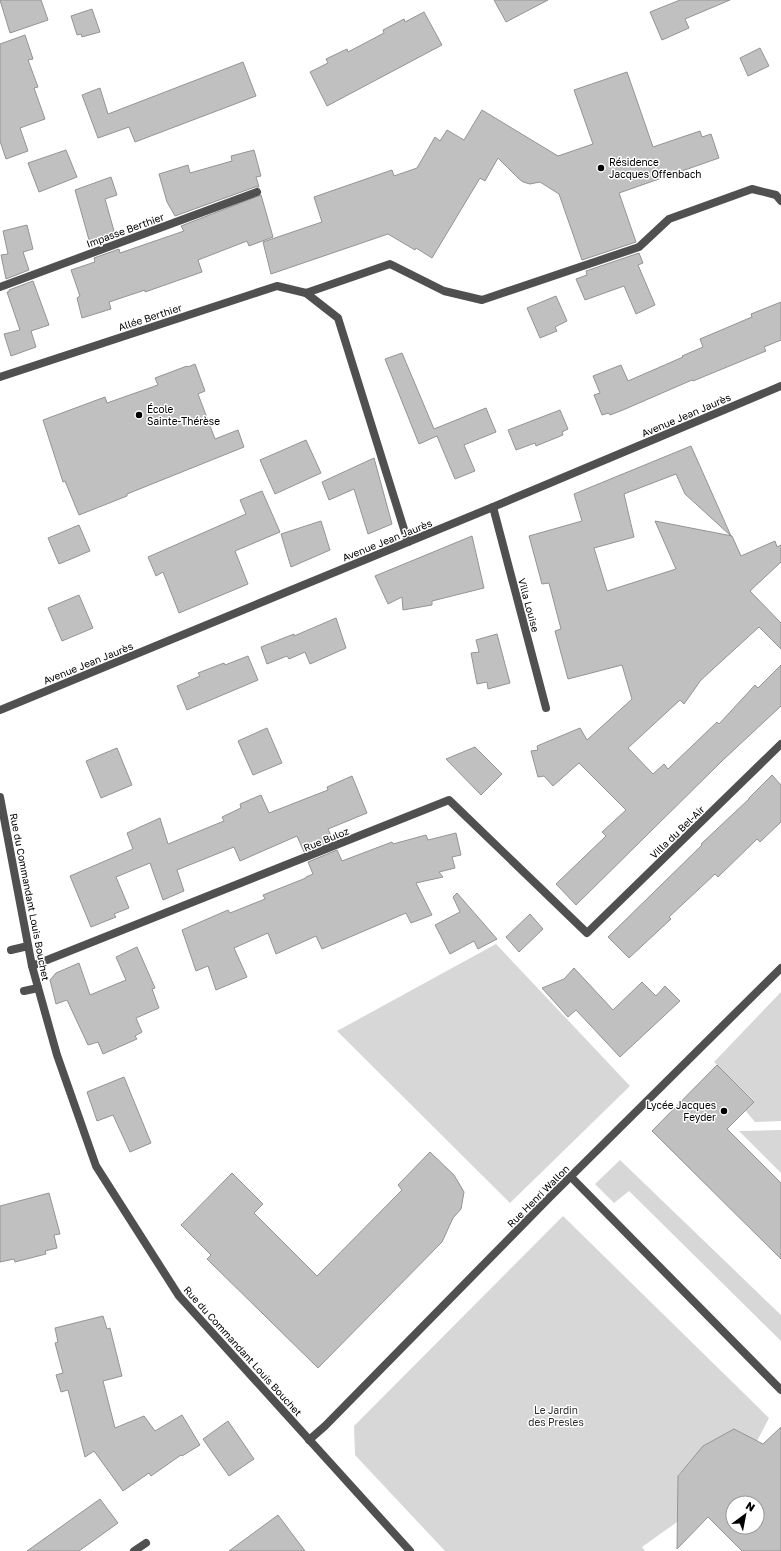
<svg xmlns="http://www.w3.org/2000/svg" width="781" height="1551" font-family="'Golos Text',sans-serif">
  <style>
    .green { fill: #d7d7d7 }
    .building { fill: #c0c0c0; stroke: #949494; fill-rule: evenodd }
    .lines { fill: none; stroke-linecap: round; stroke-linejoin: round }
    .service { stroke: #505050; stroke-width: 8 }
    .minor { stroke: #505050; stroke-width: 8 }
    .tertiary { stroke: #505050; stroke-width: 8 }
    .poi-dot { fill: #000; stroke: #fff; stroke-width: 1.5 }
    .labels { text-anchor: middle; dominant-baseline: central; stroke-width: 3; stroke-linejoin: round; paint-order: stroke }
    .poi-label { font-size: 10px; fill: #000; stroke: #fff; text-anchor: start }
    .street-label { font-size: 10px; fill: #000; stroke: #fff }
    .park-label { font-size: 10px; fill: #2e2e2e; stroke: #fff }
  </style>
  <rect width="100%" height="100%" fill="#fff"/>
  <g class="green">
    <polygon points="496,944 630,1086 510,1203 337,1031"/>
    <polygon points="781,992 781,1121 755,1122 745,1110 754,1101 714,1062"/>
    <polygon points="781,1130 781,1173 739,1131"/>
    <polygon points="620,1160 781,1315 781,1341 629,1191 614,1203 595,1184"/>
    <polygon points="563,1216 769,1418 757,1441 734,1429 704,1445 678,1475 677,1522 642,1547 645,1551 445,1551 355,1455 354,1426"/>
  </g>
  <g class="building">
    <polygon points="0,0 41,0 48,20 10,33"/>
    <polygon points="494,0 548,0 506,22"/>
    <polygon points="680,0 730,0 685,19 689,28 662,40 650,12"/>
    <polygon points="92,9 100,32 82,37 81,34 77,35 71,16"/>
    <polygon points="424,12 442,45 327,106 310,72 328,63 326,59 347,49 348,52 384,33 383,30 404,19 405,22"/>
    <polygon points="25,35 33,59 28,60 38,87 34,88 45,119 20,128 28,151 6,159 0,141 0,44"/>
    <polygon points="760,48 769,66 748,76 740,58"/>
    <polygon points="243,62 256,96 135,142 129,127 98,138 82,95 100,88 108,114"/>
    <polygon points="627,72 653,147 700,131 702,137 711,134 719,158 619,193 636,242 582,260 559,194 540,182 530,184 523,182 518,178 498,158 485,181 480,178 432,258 416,248 415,250 388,234 271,274 263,242 322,222 314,197 392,170 394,176 417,168 435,137 440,141 447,130 464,140 482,110 558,156 593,144 574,90"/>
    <polygon points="66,150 77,177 39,192 28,163"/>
    <polygon points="254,150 261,176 256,177 259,187 255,187 175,216 167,202 159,174 188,165 190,173 232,161 231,156"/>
    <polygon points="111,177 117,195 105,199 116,238 91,247 75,190"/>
    <polygon points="261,195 273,237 249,246 247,241 198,260 202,272 145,292 145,290 109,302 111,309 82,318 77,298 80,296 71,270 95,262 94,258 119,249 120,253 184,231 181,226"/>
    <polygon points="27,225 33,249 23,252 29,270 6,279 1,255 8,254 3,231"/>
    <polygon points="639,253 643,263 638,265 655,305 636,314 624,286 585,300 576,279 587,275 586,271"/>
    <polygon points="33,281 49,325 31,331 36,347 11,356 4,334 20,330 7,292 9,292 9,290"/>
    <polygon points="556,296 567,321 555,327 557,331 540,338 527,308"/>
    <polygon points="781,302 781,340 764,347 766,351 693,381 692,380 623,410 610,415 609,413 602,415 594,395 600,393 593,376 621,365 628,381 683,357 682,356 703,347 700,339 752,317 751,314"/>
    <polygon points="402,353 434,429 486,408 496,432 464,445 475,471 455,479 437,436 419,444 385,359"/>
    <polygon points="195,364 205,391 198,394 215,439 238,430 244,447 127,494 127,496 79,515 65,481 63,482 43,420 105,397 107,403 158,385 155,378 187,366 188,367"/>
    <polygon points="560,410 568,429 562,432 563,435 536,446 535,443 516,450 508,430"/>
    <polygon points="306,440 321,473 275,494 260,460"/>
    <polygon points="691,446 731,536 685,494 676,474 624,494 634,537 594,548 607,591 676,569 655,521 732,536 741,556 775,541 777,547 781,545 781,562 750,591 781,623 781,649 759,627 701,680 684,704 680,700 628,748 653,774 664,764 668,769 717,722 719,724 755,685 758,688 781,665 781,706 722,761 576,905 556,884 606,836 602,832 626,810 579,763 553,786 544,776 538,777 531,751 538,750 537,746 580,728 587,740 632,699 622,665 568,679 555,631 561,629 549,583 542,584 529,536 582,521 574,494"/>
    <polygon points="374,458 392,524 368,534 354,489 329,500 322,482"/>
    <polygon points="262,491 280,532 235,551 248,584 179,613 163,572 156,576 148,557 246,514 240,500"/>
    <polygon points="321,521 330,550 291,567 281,534"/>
    <polygon points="79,525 90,551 59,564 48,538"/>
    <polygon points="472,536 484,588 432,601 432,605 403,610 402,597 388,604 375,576"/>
    <polygon points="79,595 93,628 62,641 48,608"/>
    <polygon points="336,618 346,648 310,664 305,652 289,659 287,656 267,664 261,647 294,634 294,636"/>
    <polygon points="497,634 510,683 488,689 487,682 477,684 471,653 479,652 476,640"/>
    <polygon points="248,656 258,680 187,710 177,686 200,676 198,673 224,663 225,665"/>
    <polygon points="267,728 282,763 253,775 238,741"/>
    <polygon points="475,747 502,774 481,795 446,759"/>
    <polygon points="117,748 132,785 101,798 86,761"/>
    <polygon points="772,775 781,785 781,822 760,842 757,839 718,877 715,874 669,917 671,919 629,958 608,937 702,845 701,844 749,799 749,798"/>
    <polygon points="352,776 367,813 328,829 333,840 304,852 297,836 240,861 234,847 177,870 184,891 163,900 150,863 116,877 129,908 114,914 116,917 91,927 70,876 133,849 127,833 160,818 168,844 224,821 222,817 241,808 240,804 261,795 269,813 328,790 327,787"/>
    <polygon points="456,833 461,855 452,857 455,868 439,872 443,877 416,883 432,915 411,923 406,913 322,949 316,936 276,954 268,933 234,948 247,977 216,990 208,966 196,971 182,930 228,910 230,913 265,899 263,895 306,878 306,877 313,874 308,862 337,850 342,861 392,842 393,844 426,835 428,840"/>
    <polygon points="457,893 497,939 478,949 474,941 450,954 435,925 460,912 453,897"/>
    <polygon points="530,914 543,929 519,952 506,937"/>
    <polygon points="137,947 155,988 152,989 159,1008 136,1018 142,1032 135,1036 137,1039 103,1054 98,1042 88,1045 67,1000 56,1004 50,980 56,973 79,963 90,995 126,980 116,957"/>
    <polygon points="574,968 613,1010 642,982 656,996 665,986 680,1001 620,1057 576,1010 568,1017 542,988 564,979"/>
    <polygon points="717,1065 754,1102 727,1129 781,1183 781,1259 652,1131"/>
    <polygon points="124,1077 151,1143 130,1152 113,1115 97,1121 87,1092"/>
    <polygon points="430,1152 454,1175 464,1192 461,1209 453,1218 442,1242 318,1368 207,1259 211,1255 181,1225 232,1173 263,1204 254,1213 317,1276 402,1190 398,1185"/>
    <polygon points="49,1193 60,1234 54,1235 57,1248 45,1251 46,1254 15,1262 14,1259 0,1262 0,1206"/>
    <polygon points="103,1316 107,1329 110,1328 122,1376 103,1381 115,1428 144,1416 155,1431 182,1415 200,1445 182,1456 181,1455 151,1476 149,1473 123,1491 94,1451 85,1457 68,1390 61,1392 56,1375 63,1373 55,1343 58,1342 55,1328"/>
    <polygon points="228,1421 254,1459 229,1476 203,1439"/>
    <path d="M781,1427V1551H742L708,1517L677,1549L678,1476L703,1446L734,1429L763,1444ZM733,1503H757V1527H733Z"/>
    <polygon points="100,1499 118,1523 79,1551 27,1551"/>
    <polygon points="278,1515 305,1551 229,1551"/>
  </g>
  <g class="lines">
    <g class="service">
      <polyline points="306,293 390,264 444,291 482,300 639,247 669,219 752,189 776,195 781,201"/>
      <polyline points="306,293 338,318 408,542"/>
      <polyline points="493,507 546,708"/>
      <polyline points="11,950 28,946"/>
      <polyline points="24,991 38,988"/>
      <polyline points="571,1177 781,1390"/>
    </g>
    <g class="minor">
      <polyline points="0,287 257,192"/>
      <polyline points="0,377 277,286 306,293"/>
      <polyline points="0,797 32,966 57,1055 96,1166 179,1296 410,1551"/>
      <polyline points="32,966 449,800 587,933 781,744"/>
      <polyline points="309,1440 325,1426 550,1197 781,968"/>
      <polyline points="134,1551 146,1543"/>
    </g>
    <polyline class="tertiary" points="0,710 493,507 781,386"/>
  </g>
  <g class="poi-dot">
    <circle cx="601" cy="168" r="4"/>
    <circle cx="139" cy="415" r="4"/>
    <circle cx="724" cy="1111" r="4"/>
  </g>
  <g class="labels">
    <g class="poi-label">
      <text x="609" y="162">Résidence<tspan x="609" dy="12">Jacques Offenbach</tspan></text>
      <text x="147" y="409">École<tspan x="147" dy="12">Sainte-Thérèse</tspan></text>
      <text x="716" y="1105" text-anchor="end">Lycée Jacques<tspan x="716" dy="12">Feyder</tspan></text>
    </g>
    <g class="street-label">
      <text transform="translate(125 230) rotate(-20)">Impasse Berthier</text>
      <text transform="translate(150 317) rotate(-18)">Allée Berthier</text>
      <text transform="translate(686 415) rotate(-23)">Avenue Jean Jaurès</text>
      <text transform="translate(387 540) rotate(-22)">Avenue Jean Jaurès</text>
      <text transform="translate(529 605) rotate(75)">Villa Louise</text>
      <text transform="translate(88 663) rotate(-22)">Avenue Jean Jaurès</text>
      <text transform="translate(677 832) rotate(-44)">Villa du Bel-Air</text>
      <text transform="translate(326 839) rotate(-22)">Rue Buloz</text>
      <text transform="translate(30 897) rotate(79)">Rue du Commandant Louis Bouchet</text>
      <text transform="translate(538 1196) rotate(-45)">Rue Henri Wallon</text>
      <text transform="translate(243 1351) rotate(48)">Rue du Commandant Louis Bouchet</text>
    </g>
    <g class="park-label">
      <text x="556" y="1410">Le Jardin<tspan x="556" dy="12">des Presles</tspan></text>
    </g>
  </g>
  <g transform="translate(745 1515) rotate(32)"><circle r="19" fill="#ffffff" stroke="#999999"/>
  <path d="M0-3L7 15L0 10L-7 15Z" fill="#000000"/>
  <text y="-6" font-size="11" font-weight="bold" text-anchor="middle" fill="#000000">N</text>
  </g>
</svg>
